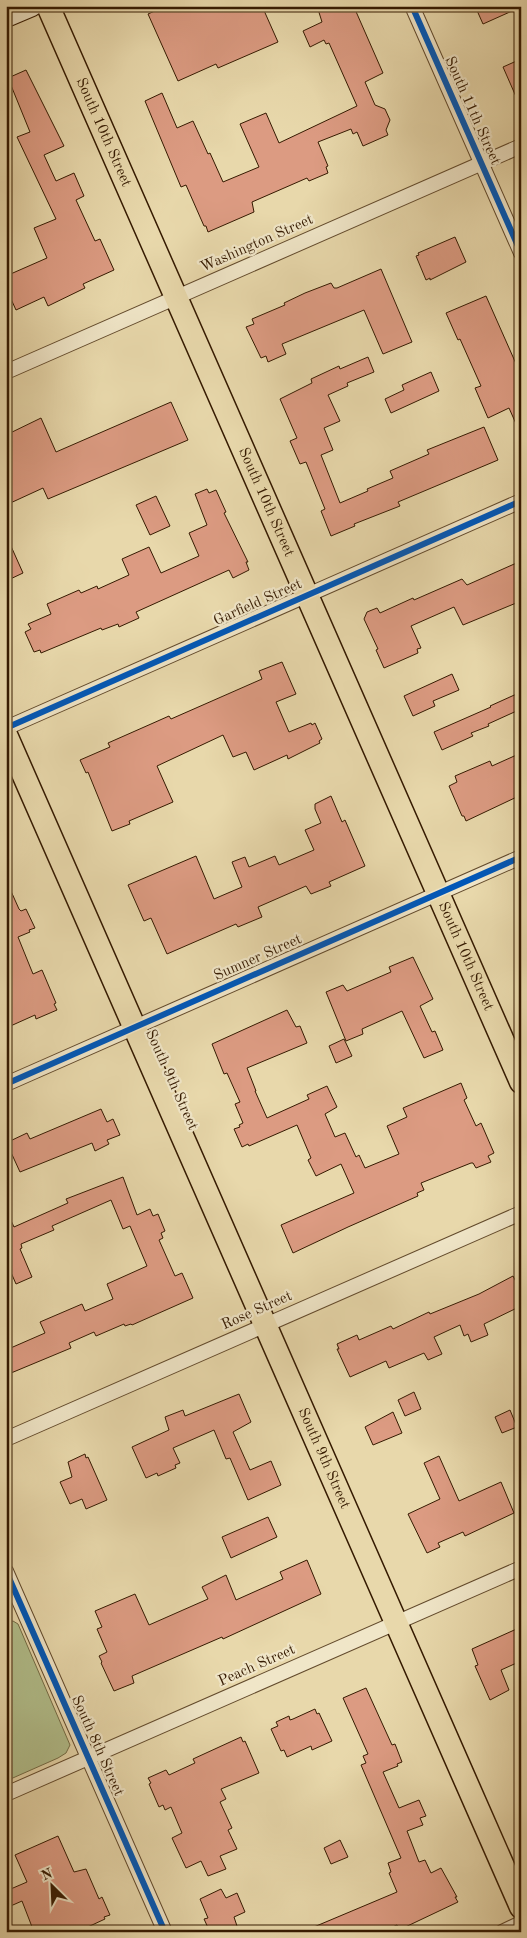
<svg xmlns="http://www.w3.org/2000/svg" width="527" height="1938" font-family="'Old Standard TT',serif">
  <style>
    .green { fill: #b2bf8c; stroke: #746c46 }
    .building { fill: #dc9b82; stroke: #351a01 }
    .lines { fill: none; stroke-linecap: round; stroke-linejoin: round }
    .minor-casing { stroke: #624a2c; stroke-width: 16 }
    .secondary-casing { stroke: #351a01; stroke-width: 22 }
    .primary-casing { stroke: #351a01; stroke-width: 25 }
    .minor { stroke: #f0e6c8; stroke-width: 14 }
    .secondary { stroke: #f0e6c8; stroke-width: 20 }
    .primary { stroke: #e8d8ab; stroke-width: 22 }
    .cycleway-casing { stroke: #f0e6c8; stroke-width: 9 }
    .cycleway { stroke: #0057b8; stroke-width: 6 }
    .labels { text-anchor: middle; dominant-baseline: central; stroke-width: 4.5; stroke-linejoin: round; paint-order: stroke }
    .street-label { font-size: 15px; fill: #351a01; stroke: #f0e6c8 }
  </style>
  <rect width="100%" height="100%" fill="#e8d8ab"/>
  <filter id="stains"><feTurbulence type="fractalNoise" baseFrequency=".004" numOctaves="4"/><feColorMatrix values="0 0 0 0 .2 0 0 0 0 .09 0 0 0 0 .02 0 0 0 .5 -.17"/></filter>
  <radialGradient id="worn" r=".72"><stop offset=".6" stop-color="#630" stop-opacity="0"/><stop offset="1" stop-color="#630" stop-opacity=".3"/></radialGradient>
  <polygon class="green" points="13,1621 18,1624 70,1745 66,1753 58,1758 6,1781 6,1623"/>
  <g class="building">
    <polygon points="166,6 262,6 278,42 218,68 216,64 178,81 148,14"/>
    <polygon points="317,6 347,6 349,9 354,7 383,73 365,82 375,105 385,109 390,120 386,130 388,135 363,146 357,132 353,134 351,129 318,142 328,166 326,167 328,173 309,181 307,178 252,202 254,212 208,232 206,226 204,226 186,185 181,187 145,101 162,93 177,128 193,121 208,154 210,153 223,182 259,167 240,124 266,113 279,143 357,106 329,43 326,44 324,40 310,47 303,31 322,22"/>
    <polygon points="475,6 521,6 521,7 483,24"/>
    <polygon points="521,59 521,108 503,67"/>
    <polygon points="26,70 64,146 44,155 56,181 74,173 84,196 76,200 95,241 100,239 114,270 83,284 85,288 48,306 44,297 16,310 6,288 6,276 47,258 34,228 56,219 17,137 30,132 8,78"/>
    <polygon points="455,237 466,262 430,280 430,278 426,280 416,256 419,255 418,253"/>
    <polygon points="381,269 412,342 383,354 364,310 282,344 286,354 268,362 266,356 261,358 246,327 254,324 252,319 285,305 284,303 305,293 331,283 334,288 337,288"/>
    <polygon points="486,296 521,375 521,435 509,408 488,418 475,388 481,386 460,339 458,340 446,313"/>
    <polygon points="368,357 374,372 347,383 348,386 328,395 340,421 324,428 333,450 321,455 340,503 368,491 367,489 393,478 390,471 429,454 427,450 484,427 498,460 398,502 400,506 354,524 355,526 331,536 321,511 325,509 306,462 300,464 290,441 297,438 280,399 312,383 311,379 339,366 340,369"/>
    <polygon points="431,372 439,391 391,413 385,399 404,390 402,385"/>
    <polygon points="171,402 188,440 48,499 43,488 6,505 6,435 41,418 56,452"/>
    <polygon points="207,489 209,493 216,490 226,512 224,513 248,562 246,562 249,570 233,578 229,570 136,612 139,618 119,627 118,624 102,630 101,628 41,653 40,650 34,652 25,632 31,629 28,624 51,614 47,604 79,590 81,593 97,586 98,589 129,575 122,559 149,547 161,573 199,556 189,533 207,525 195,494"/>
    <polygon points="156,496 170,526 150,535 136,505"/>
    <polygon points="6,535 23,573 6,581"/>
    <polygon points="521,561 521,601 463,625 454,607 411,626 421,648 417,649 418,653 384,668 376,650 378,649 364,619 367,612 377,608 380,613 413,598 414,600 462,579 467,585"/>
    <polygon points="282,662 296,694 276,702 289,732 311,723 312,725 315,723 322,739 319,741 320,743 288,759 287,755 254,770 246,752 233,757 223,735 157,766 173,802 129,821 130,824 112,831 88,772 86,773 80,760 110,747 108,743 151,724 169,716 171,719 262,679 259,671"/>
    <polygon points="452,674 459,690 433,701 435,706 413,716 404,696"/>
    <polygon points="521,692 521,709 488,724 489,726 471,733 473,736 442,750 434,732 491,707 490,706"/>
    <polygon points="521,753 521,795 466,821 464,816 462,816 449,786 457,782 455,776 490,761 492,766"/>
    <polygon points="331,796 342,822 345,820 365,866 329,882 331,886 311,894 306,886 258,907 262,917 238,927 236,924 167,954 151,918 144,921 128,885 196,856 214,899 242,887 232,862 245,857 249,867 275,856 279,865 314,850 305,830 321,823 315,809 315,804"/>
    <polygon points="6,880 19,909 21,911 26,909 35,928 29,930 30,932 18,937 33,974 42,970 56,1003 54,1004 57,1010 36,1019 35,1015 6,1028"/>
    <polygon points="413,957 433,999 420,1006 432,1032 435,1031 443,1050 424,1058 402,1011 362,1029 363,1034 346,1041 326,992 343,985 347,991 391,972 389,967"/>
    <polygon points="287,1010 296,1027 300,1026 307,1043 247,1068 256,1091 255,1091 267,1118 309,1099 307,1095 327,1086 337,1107 325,1114 335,1137 345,1133 356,1157 359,1155 365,1168 399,1154 387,1126 407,1117 403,1108 461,1083 467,1098 464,1100 476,1126 481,1123 494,1153 488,1156 491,1162 476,1168 473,1163 471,1163 421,1183 424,1190 417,1193 418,1196 348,1227 293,1253 281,1225 354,1193 341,1164 316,1176 308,1160 311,1158 297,1125 249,1146 248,1144 242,1147 234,1129 240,1127 239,1125 243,1123 235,1104 240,1102 227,1073 224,1074 212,1044"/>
    <polygon points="344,1039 352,1056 336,1063 329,1046"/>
    <polygon points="101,1109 107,1122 113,1119 120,1135 107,1140 109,1144 95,1151 92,1143 20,1172 9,1148 11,1147 8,1142 27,1133 30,1139"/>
    <polygon points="123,1177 137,1215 150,1209 153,1216 158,1214 165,1231 161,1233 163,1238 159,1240 175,1276 182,1273 193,1298 132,1325 131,1324 125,1326 124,1324 96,1336 94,1332 69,1343 71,1348 11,1373 6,1362 6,1350 45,1333 40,1322 82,1304 85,1311 113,1299 107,1284 147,1266 130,1226 123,1229 111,1200 52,1226 54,1230 21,1244 22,1248 20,1249 32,1277 16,1284 6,1261 6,1210 14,1227 68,1203 66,1199"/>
    <polygon points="513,1276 521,1291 521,1306 484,1324 488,1335 471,1342 468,1334 464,1336 460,1325 434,1337 442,1354 428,1360 424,1353 389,1368 386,1361 350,1377 337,1349 339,1349 337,1344 357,1335 359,1340 391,1326 393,1329 429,1312 430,1314 479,1294"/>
    <polygon points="414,1392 421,1409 405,1416 398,1400"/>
    <polygon points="239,1394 251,1422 233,1432 250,1470 271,1461 281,1485 248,1500 230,1458 226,1459 214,1430 173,1448 180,1463 175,1465 176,1468 158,1476 157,1473 146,1478 132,1447 169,1430 165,1417 183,1410 185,1416"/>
    <polygon points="510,1410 517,1427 502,1433 495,1417"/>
    <polygon points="393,1412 402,1433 373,1445 365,1427"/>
    <polygon points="85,1454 86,1458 88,1457 107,1500 86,1509 82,1499 70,1504 60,1482 72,1477 68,1462"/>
    <polygon points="439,1456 459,1501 501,1482 514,1513 465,1536 463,1532 438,1543 440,1547 427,1553 408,1514 440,1499 424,1463"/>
    <polygon points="268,1517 277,1537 231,1558 222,1537"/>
    <polygon points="307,1560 321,1594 223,1639 222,1637 132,1676 134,1683 114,1691 101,1663 102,1662 99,1656 107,1652 97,1629 102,1627 95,1611 135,1594 149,1625 208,1599 202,1587 226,1575 236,1600 283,1579 280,1572"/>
    <polygon points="521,1627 521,1661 501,1670 509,1690 490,1700 475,1666 478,1665 472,1649"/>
    <polygon points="366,1688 392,1745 395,1744 402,1762 397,1764 398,1766 383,1772 399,1808 419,1800 426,1816 420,1818 423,1825 407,1831 419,1862 425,1860 431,1873 441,1868 457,1897 455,1897 458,1902 399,1930 397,1925 381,1932 302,1932 397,1892 389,1873 391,1872 388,1863 401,1858 361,1765 366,1763 363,1756 368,1754 343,1698"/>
    <polygon points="315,1709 317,1714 319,1713 332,1741 312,1750 311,1746 287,1757 284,1750 281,1751 271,1729 278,1726 276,1722 289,1716 290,1720 293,1719"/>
    <polygon points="241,1737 243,1742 245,1741 259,1773 221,1789 226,1799 220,1802 232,1828 228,1830 237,1849 220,1856 226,1869 208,1876 201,1861 186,1868 172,1838 182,1833 171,1807 165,1810 163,1805 159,1807 149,1784 151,1783 148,1778 166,1770 169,1775 195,1763 193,1759"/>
    <polygon points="58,1836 74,1872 86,1869 99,1899 102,1897 110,1915 104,1917 105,1919 77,1932 34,1932 22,1901 6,1908 6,1891 27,1882 15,1855"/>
    <polygon points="340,1840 348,1857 331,1864 324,1848"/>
    <polygon points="221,1889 226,1898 237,1893 245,1912 234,1917 239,1932 210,1932 204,1919 208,1918 200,1899"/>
  </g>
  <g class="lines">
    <defs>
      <g id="minor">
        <polyline points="412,6 521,253"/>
        <polyline points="6,372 521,146"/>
        <polyline points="6,728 521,501"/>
        <polyline points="6,1084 521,857"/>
        <polyline points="6,1439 521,1213"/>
        <polyline points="6,1571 165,1932"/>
        <polyline points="6,1794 521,1568"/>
        <polyline points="502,1932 521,1923"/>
      </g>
      <polyline id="secondary" points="6,17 32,6"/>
      <g id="primary">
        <path id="s1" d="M48,6L521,1082"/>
        <path id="s2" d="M6,735L521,1907"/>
      </g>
    </defs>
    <use href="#minor" class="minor-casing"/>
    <use href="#secondary" class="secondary-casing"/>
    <use href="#primary" class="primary-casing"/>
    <use href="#minor" class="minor"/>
    <use href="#secondary" class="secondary"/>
    <use href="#primary" class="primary"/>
    <defs>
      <g id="cycleway">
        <polyline points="412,6 521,253"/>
        <polyline points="6,728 521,501"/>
        <polyline points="6,1084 521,857"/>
        <polyline points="6,1571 165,1932"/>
      </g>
    </defs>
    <use href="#cycleway" class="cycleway-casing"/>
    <use href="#cycleway" class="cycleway"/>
  </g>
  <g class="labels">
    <g class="street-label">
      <text transform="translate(472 111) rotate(66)">South 11th Street</text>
      <text stroke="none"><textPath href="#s1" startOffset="138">South 10th Street</textPath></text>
      <text transform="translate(257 244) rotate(-24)">Washington Street</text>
      <text stroke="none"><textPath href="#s1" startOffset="542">South 10th Street</textPath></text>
      <text transform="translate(258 603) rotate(-24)">Garfield Street</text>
      <text stroke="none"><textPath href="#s1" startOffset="1038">South 10th Street</textPath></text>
      <text transform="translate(258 958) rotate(-24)">Sumner Street</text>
      <text transform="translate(171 1080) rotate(66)">South 9th Street</text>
      <text transform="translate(257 1311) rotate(-24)">Rose Street</text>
      <text stroke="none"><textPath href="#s2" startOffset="790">South 9th Street</textPath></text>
      <text transform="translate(257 1666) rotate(-24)">Peach Street</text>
      <text transform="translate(97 1746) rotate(66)">South 8th Street</text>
    </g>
  </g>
  <rect width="527" height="1938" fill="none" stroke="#e8d8ab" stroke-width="25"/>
  <rect x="8" y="8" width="512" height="1923" fill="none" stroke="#351a01" stroke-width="2.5"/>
  <rect x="12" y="12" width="502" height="1913" fill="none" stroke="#351a01"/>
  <g transform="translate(52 1886) rotate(336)" stroke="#f0e6c8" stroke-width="4" paint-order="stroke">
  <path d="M0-4L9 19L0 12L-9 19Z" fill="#351a01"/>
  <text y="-8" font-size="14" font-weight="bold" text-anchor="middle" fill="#351a01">N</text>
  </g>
  <rect width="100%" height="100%" filter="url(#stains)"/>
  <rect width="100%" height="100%" fill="url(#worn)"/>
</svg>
